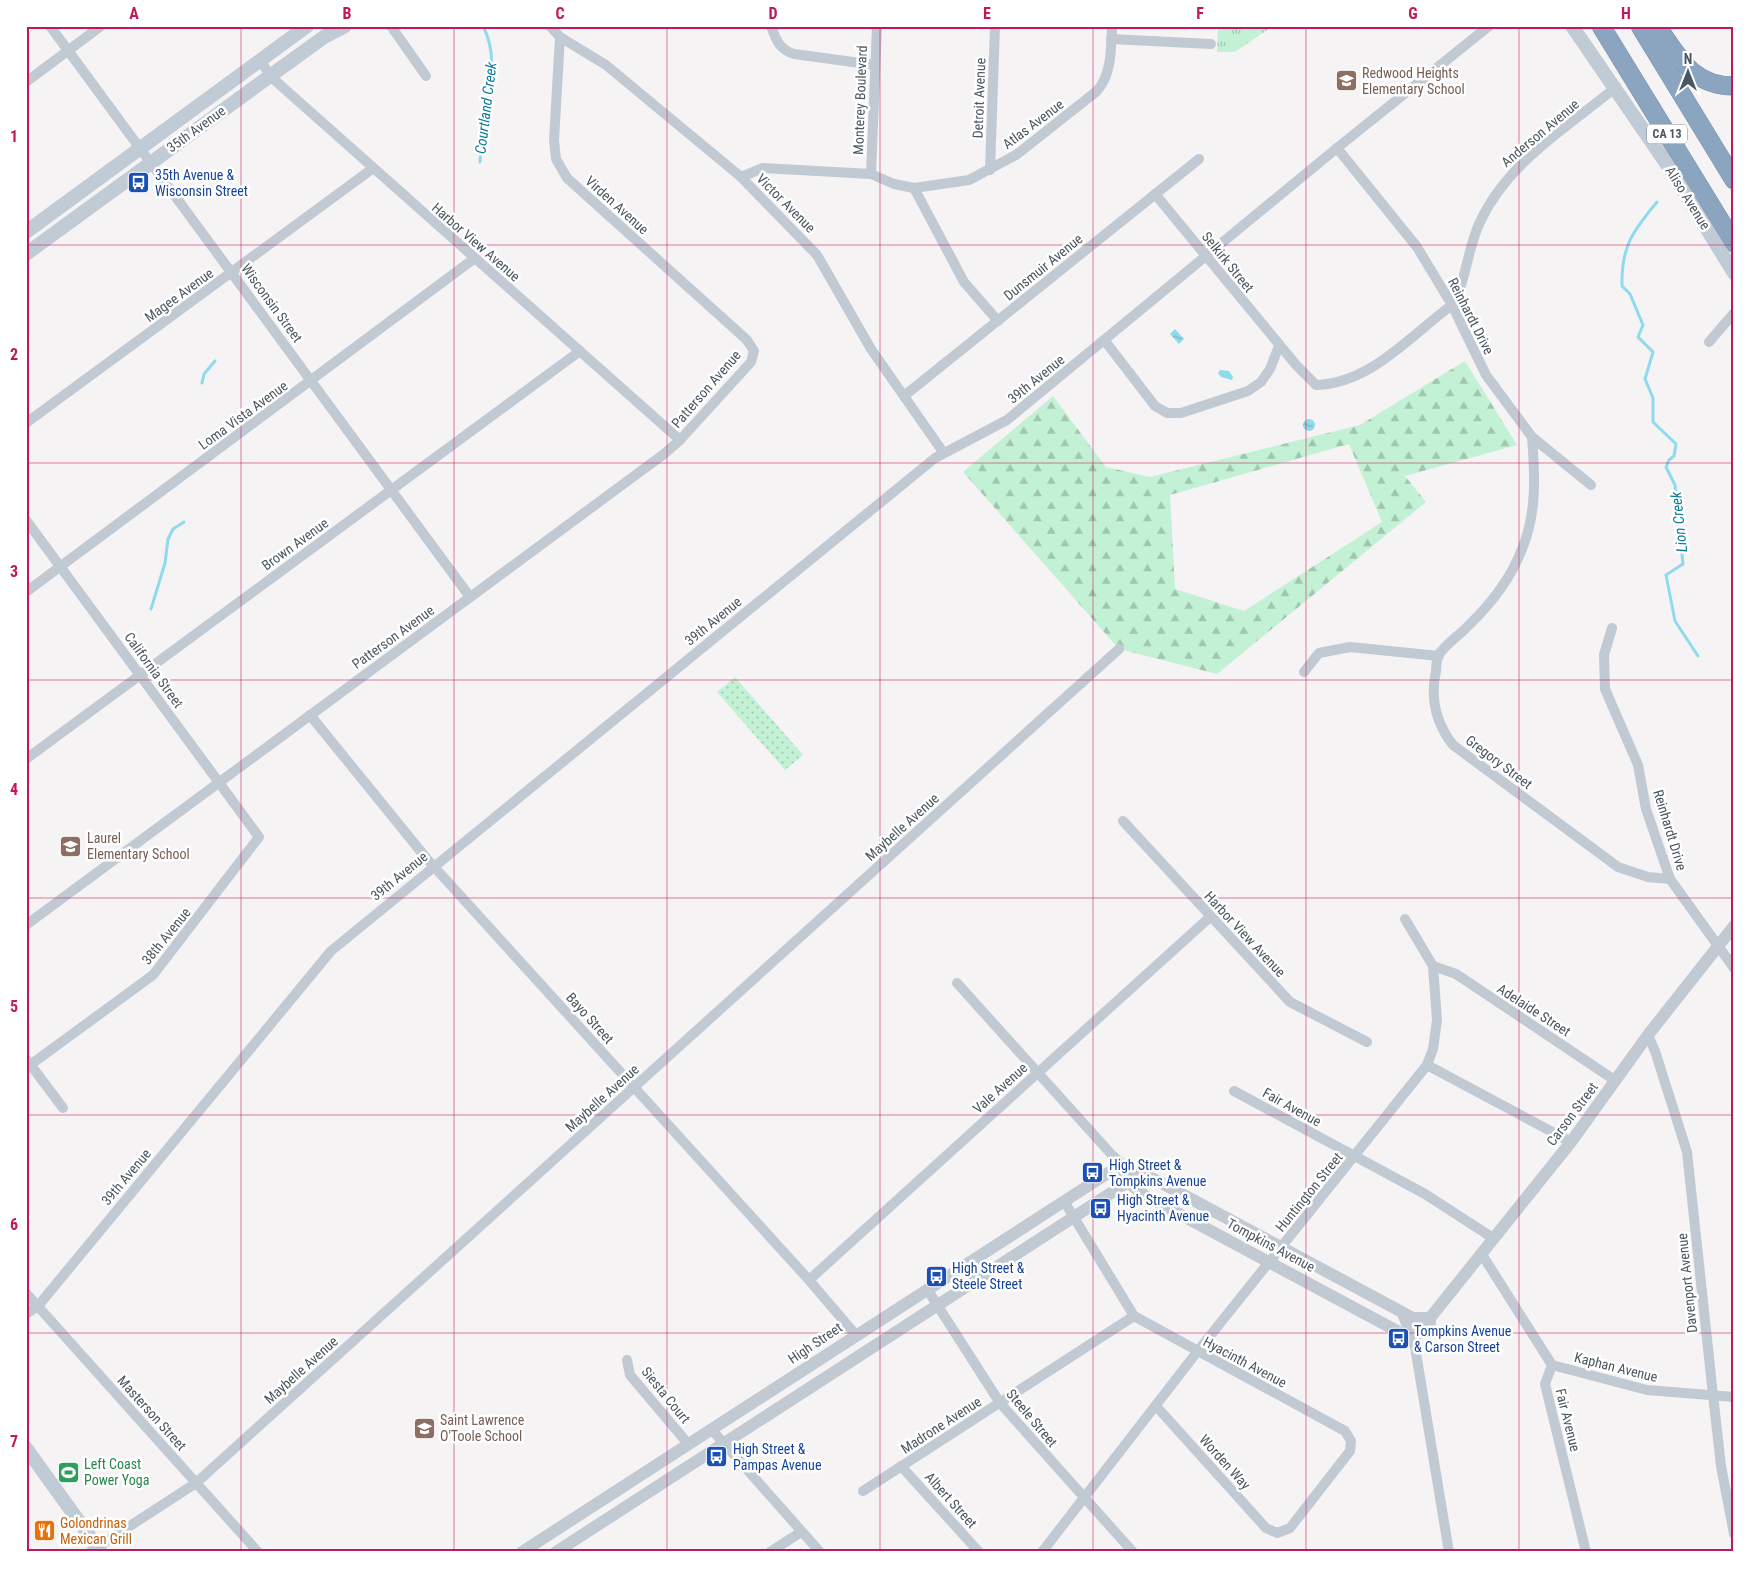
<svg xmlns="http://www.w3.org/2000/svg" width="1760" height="1578" font-family="'Roboto Condensed',sans-serif">
  <style>
    .grass { fill: url(#grass-dots) }
    .forest { fill: url(#forest-firs); fill-rule: evenodd }
    .park { fill: url(#park-tufts) }
    .water { fill: url(#water-ripples) }
    .lines { fill: none; stroke-linecap: round; stroke-linejoin: round }
    .stream { stroke: #90daee; stroke-width: 3 }
    .motorway-casing { stroke: #7690ad; stroke-width: 19 }
    .minor { stroke: #c1cad2; stroke-width: 10 }
    .tertiary { stroke: #c1cad2; stroke-width: 12 }
    .secondary { stroke: #c1cbd6; stroke-width: 14 }
    .motorway { stroke: #8ba5c1; stroke-width: 18 }
    .grid { fill: none; stroke: #c2185b; stroke-width: 1; stroke-opacity: 0.55 }
    .labels { text-anchor: middle; dominant-baseline: central; stroke-width: 5; stroke-linejoin: round; paint-order: stroke }
    .shield { fill: #fff; stroke: #808990; stroke-width: 1 }
    .shield-label { font-size: 12px; font-weight: bold; fill: #4a5661 }
    .education-label { font-size: 14px; fill: #785e54; stroke: #fff; text-anchor: start }
    .street-label { font-size: 14px; fill: #4a5661; stroke: #fff }
    .transit-label { font-size: 14px; fill: #164399; stroke: #fff; text-anchor: start }
    .leisure-label { font-size: 14px; fill: #27864d; stroke: #fff; text-anchor: start }
    .food-label { font-size: 14px; fill: #c56008; stroke: #fff; text-anchor: start }
    .water-label { font-size: 15px; font-style: italic; fill: #0c7c9b; stroke: #fff }
    .neatline { fill: none; stroke: #c2185b; stroke-width: 2 }
    .grid-label { font-size: 16px; text-anchor: middle; font-weight: bold; fill: #c2185b }
  </style>
  <defs>
    <pattern id="grass-dots" width="8" height="8" patternUnits="userSpaceOnUse" patternTransform="scale(1.25)"><rect width="8" height="8" fill="#c3f1d5"/><path d="M2 2h.1M6 6h.1" fill="none" stroke="#a0c6b0" stroke-width="1.8" stroke-linecap="round"/></pattern>
    <pattern id="forest-firs" width="22" height="20" patternUnits="userSpaceOnUse" patternTransform="scale(1.25)"><rect width="22" height="20" fill="#c3f1d5"/><path d="M5 1l3.5 6h-7zM16 11l3.5 6h-7z" fill="#a0c6b0"/></pattern>
    <pattern id="park-tufts" width="24" height="20" patternUnits="userSpaceOnUse" patternTransform="scale(1.25)"><rect width="24" height="20" fill="#c3f1d5"/><path d="M3 7l-1-3M5 7V3M7 7l1-3M15 17l-1-3M17 17v-4M19 17l1-3" fill="none" stroke="#a0c6b0"/></pattern>
    <pattern id="water-ripples" width="26" height="14" patternUnits="userSpaceOnUse" patternTransform="scale(1.25)"><rect width="26" height="14" fill="#90daee"/><path d="M2 4q2-2 4 0t4 0M15 11q2-2 4 0t4 0" fill="none" stroke="#78b4c4"/></pattern>
  </defs>
  <rect width="100%" height="100%" fill="#f5f3f3"/>
  <polygon class="grass" points="735,677 803,755 785,770 717,692"/>
  <path class="forest" d="M1465,361L1517,445L1405,476L1426,502L1217,674L1119,649L963,472L1053,396L1106,467L1150,477L1360,425ZM1349,444L1382,522L1244,611L1175,589L1170,495Z"/>
  <polygon class="park" points="1218,26 1273,26 1235,52 1217,52"/>
  <g class="water">
    <polygon points="1175,329 1184,339 1179,344 1170,334"/>
    <polygon points="1220,370 1229,371 1233,377 1232,380 1221,377 1218,373"/>
    <circle cx="1309" cy="425" r="6"/>
  </g>
  <g class="lines">
    <g class="stream">
      <path d="M480,162C481,147 482,133 484,118C489,86 499,57 483,26"/>
      <path d="M1657,202C1633,231 1621,246 1622,286L1630,294L1643,325L1638,337L1653,352L1645,379L1653,398V422L1676,444L1674,456L1669,460L1666,467L1675,485L1683,564L1666,575L1675,621L1698,656"/>
      <polyline points="202,383 204,374 215,361"/>
      <polyline points="151,609 165,563 168,539 173,529 184,522"/>
    </g>
    <defs>
      <g id="motorway">
        <polyline points="1601,26 1734,243"/>
        <polyline points="1640,26 1734,180"/>
        <path d="M1657,26C1679,57 1692,86 1734,86"/>
      </g>
    </defs>
    <use href="#motorway" class="motorway-casing"/>
    <g class="minor">
      <polyline points="50,26 470,597"/>
      <polyline points="391,26 426,76"/>
      <polyline points="550,26 560,37 606,65 741,177 817,255 871,349 943,452"/>
      <path d="M771,26C776,40 779,49 794,54L875,65"/>
      <polyline points="1111,39 1211,44"/>
      <polyline points="260,59 270,76 680,440"/>
      <polyline points="26,82 101,26"/>
      <polyline points="1337,148 1417,247 1452,305 1486,375 1532,437 1591,485"/>
      <polyline points="990,170 995,26"/>
      <polyline points="871,174 877,26"/>
      <path d="M741,177L763,168L871,174L894,184L914,188L969,180L1016,155L1097,91C1112,74 1111,48 1112,26"/>
      <polyline points="914,188 964,282 998,321"/>
      <path d="M1155,194L1297,366L1316,385C1370,384 1411,335 1452,305C1467,280 1467,249 1480,222C1507,163 1566,128 1615,88"/>
      <polyline points="1105,341 1155,406 1167,413 1181,413 1248,391 1261,382 1270,369 1279,346"/>
      <polyline points="1709,342 1734,313"/>
      <polyline points="904,396 1199,159"/>
      <polyline points="26,423 372,169"/>
      <path d="M1532,437C1535,475 1537,513 1522,549C1511,578 1490,605 1468,626C1460,635 1444,645 1438,656C1437,660 1436,666 1436,671C1430,698 1436,723 1453,745L1618,867L1648,877L1670,879"/>
      <polyline points="26,520 259,837 153,975 26,1068"/>
      <polyline points="26,592 475,258"/>
      <polyline points="1612,628 1604,655 1605,689 1638,765 1646,809 1670,879 1734,968"/>
      <polyline points="1304,672 1319,653 1350,647 1439,656"/>
      <polyline points="310,715 427,859 809,1280 855,1334"/>
      <polyline points="26,759 580,351"/>
      <polyline points="1123,821 1290,1002 1367,1042"/>
      <polyline points="26,925 664,454 680,440 751,362 754,351 747,340 567,178 556,159 554,140 560,37"/>
      <polyline points="1433,966 1456,974 1616,1081"/>
      <polyline points="957,983 1112,1155 1128,1169"/>
      <polyline points="1648,1035 1655,1051 1687,1152 1713,1395 1721,1466 1734,1534"/>
      <polyline points="27,1060 63,1108"/>
      <polyline points="1427,1065 1571,1142"/>
      <polyline points="1234,1091 1425,1194 1493,1238"/>
      <polyline points="1064,1201 1134,1316 1345,1431 1351,1441 1350,1451 1290,1528 1277,1533 1266,1528 1156,1406"/>
      <polyline points="1481,1253 1552,1365 1545,1384 1586,1552"/>
      <polyline points="809,1280 1210,917"/>
      <polyline points="927,1289 1000,1403 1133,1552"/>
      <polyline points="26,1293 258,1552"/>
      <polyline points="1401,1311 1415,1347 1449,1552"/>
      <polyline points="26,1314 38,1306 331,951 935,458 1007,420 1337,148 1489,26"/>
      <polyline points="627,1360 630,1375 689,1445"/>
      <polyline points="1552,1365 1647,1390 1734,1397"/>
      <polyline points="712,1430 820,1552"/>
      <polyline points="901,1466 979,1552"/>
      <polyline points="863,1491 1134,1316"/>
      <polyline points="90,1552 196,1483 1119,649"/>
      <polyline points="770,1552 801,1532"/>
      <polyline points="1042,1552 1197,1352 1427,1065 1433,1049 1437,1020 1433,966 1405,919"/>
    </g>
    <g class="tertiary">
      <polyline points="1128,1182 1144,1195 1412,1339 1430,1323 1430,1318"/>
      <polyline points="1430,1318 1571,1142 1648,1035 1734,926"/>
      <polyline points="522,1552 1111,1171 1128,1169 1154,1179 1413,1318 1430,1318"/>
      <polyline points="556,1552 1128,1182"/>
    </g>
    <g class="secondary">
      <polyline points="1572,26 1668,166 1734,273"/>
      <polyline points="26,232 307,26"/>
      <polyline points="26,254 270,76 324,37 345,26"/>
      <polyline points="26,1448 101,1552"/>
    </g>
    <use href="#motorway" class="motorway"/>
  </g>
  <path class="grid" d="M241,26V1552M454,26V1552M667,26V1552M880,26V1552M1093,26V1552M1306,26V1552M1519,26V1552M26,245H1734M26,463H1734M26,680H1734M26,898H1734M26,1115H1734M26,1333H1734"/>
  <defs>
    <symbol id="school-square" viewBox="-11 -11 22 22"><rect x="-9" y="-9" width="18" height="18" rx="4" fill="#8d6e63" stroke="#fff"/><path d="M0-5L7-2L0 1L-7-2ZM-4 1L0 2.5L4 1V4Q0 6-4 4Z" fill="#fff"/></symbol>
    <symbol id="bus-square" viewBox="-11 -11 22 22"><rect x="-9" y="-9" width="18" height="18" rx="4" fill="#1a4fb4" stroke="#fff"/><path d="M-5-6H5V4H4V6H2V4H-2V6H-4V4H-5ZM-3.5-4V0h7V-4ZM-3.5 1.2v1.5H-2V1.2ZM2 1.2v1.5H3.5V1.2Z" fill="#fff"/></symbol>
    <symbol id="stadium-square" viewBox="-11 -11 22 22"><rect x="-9" y="-9" width="18" height="18" rx="4" fill="#2e9e5b" stroke="#fff"/><path d="M0-5a6.5 5 0 1 0 0 10a6.5 5 0 1 0 0-10ZM-3.5-1.8h7v3.6h-7Z" fill="#fff"/></symbol>
    <symbol id="restaurant-square" viewBox="-11 -11 22 22"><rect x="-9" y="-9" width="18" height="18" rx="4" fill="#e8710a" stroke="#fff"/><path d="M-5-6h1v4h1v-4h1v4h1v-4h1v5L-1.5 .5V6h-2V.5L-5-1ZM5-6V6H3V1.5H1.5Q1.5-4 5-6Z" fill="#fff"/></symbol>
  </defs>
  <g fill-rule="evenodd">
    <use href="#school-square" x="1334" y="68" width="25" height="25"/>
    <use href="#bus-square" x="126" y="170" width="25" height="25"/>
    <use href="#school-square" x="58" y="834" width="25" height="25"/>
    <use href="#bus-square" x="1080" y="1160" width="25" height="25"/>
    <use href="#bus-square" x="1088" y="1196" width="25" height="25"/>
    <use href="#bus-square" x="924" y="1264" width="25" height="25"/>
    <use href="#bus-square" x="1386" y="1326" width="25" height="25"/>
    <use href="#school-square" x="412" y="1416" width="25" height="25"/>
    <use href="#bus-square" x="704" y="1444" width="25" height="25"/>
    <use href="#stadium-square" x="56" y="1460" width="25" height="25"/>
    <use href="#restaurant-square" x="32" y="1518" width="25" height="25"/>
  </g>
  <g class="labels">
    <rect class="shield" x="1647" y="124.5" width="40" height="19" rx="4"/>
    <g class="shield-label">
      <text x="1667" y="134">CA 13</text>
    </g>
    <g class="education-label">
      <text x="1362" y="73">Redwood Heights<tspan x="1362" dy="16">Elementary School</tspan></text>
      <text x="87" y="838">Laurel<tspan x="87" dy="16">Elementary School</tspan></text>
      <text x="440" y="1420">Saint Lawrence<tspan x="440" dy="16">O'Toole School</tspan></text>
    </g>
    <g class="street-label">
      <text transform="translate(979 98) rotate(-88)">Detroit Avenue</text>
      <text transform="translate(860 100) rotate(-88)">Monterey Boulevard</text>
      <text transform="translate(1033 124) rotate(-37)">Atlas Avenue</text>
      <text transform="translate(196 129) rotate(-36)">35th Avenue</text>
      <text transform="translate(1540 133) rotate(-40)">Anderson Avenue</text>
      <text transform="translate(1688 198) rotate(58)">Aliso Avenue</text>
      <text transform="translate(786 203) rotate(45)">Victor Avenue</text>
      <text transform="translate(617 205) rotate(42)">Virden Avenue</text>
      <text transform="translate(476 242) rotate(41)">Harbor View Avenue</text>
      <text transform="translate(1228 262) rotate(51)">Selkirk Street</text>
      <text transform="translate(1043 267) rotate(-39)">Dunsmuir Avenue</text>
      <text transform="translate(179 295) rotate(-36)">Magee Avenue</text>
      <text transform="translate(272 303) rotate(54)">Wisconsin Street</text>
      <text transform="translate(1471 316) rotate(63)">Reinhardt Drive</text>
      <text transform="translate(1036 379) rotate(-39)">39th Avenue</text>
      <text transform="translate(706 389) rotate(-49)">Patterson Avenue</text>
      <text transform="translate(243 415) rotate(-36)">Loma Vista Avenue</text>
      <text transform="translate(295 544) rotate(-36)">Brown Avenue</text>
      <text transform="translate(713 621) rotate(-39)">39th Avenue</text>
      <text transform="translate(393 637) rotate(-36)">Patterson Avenue</text>
      <text transform="translate(154 670) rotate(54)">California Street</text>
      <text transform="translate(1499 762) rotate(37)">Gregory Street</text>
      <text transform="translate(902 827) rotate(-42)">Maybelle Avenue</text>
      <text transform="translate(1670 830) rotate(73)">Reinhardt Drive</text>
      <text transform="translate(399 876) rotate(-39)">39th Avenue</text>
      <text transform="translate(1245 934) rotate(47)">Harbor View Avenue</text>
      <text transform="translate(166 936) rotate(-51)">38th Avenue</text>
      <text transform="translate(1534 1010) rotate(33)">Adelaide Street</text>
      <text transform="translate(590 1018) rotate(48)">Bayo Street</text>
      <text transform="translate(1000 1088) rotate(-42)">Vale Avenue</text>
      <text transform="translate(602 1098) rotate(-42)">Maybelle Avenue</text>
      <text transform="translate(1292 1107) rotate(29)">Fair Avenue</text>
      <text transform="translate(1572 1114) rotate(-53)">Carson Street</text>
      <text transform="translate(126 1177) rotate(-50)">39th Avenue</text>
      <text transform="translate(1309 1192) rotate(-51)">Huntington Street</text>
      <text transform="translate(1271 1245) rotate(28)">Tompkins Avenue</text>
      <text transform="translate(1687 1283) rotate(-96)">Davenport Avenue</text>
      <text transform="translate(815 1343) rotate(-34)">High Street</text>
      <text transform="translate(1245 1362) rotate(28)">Hyacinth Avenue</text>
      <text transform="translate(1616 1367) rotate(14)">Kaphan Avenue</text>
      <text transform="translate(301 1370) rotate(-42)">Maybelle Avenue</text>
      <text transform="translate(666 1395) rotate(51)">Siesta Court</text>
      <text transform="translate(152 1413) rotate(48)">Masterson Street</text>
      <text transform="translate(1032 1418) rotate(50)">Steele Street</text>
      <text transform="translate(1568 1420) rotate(76)">Fair Avenue</text>
      <text transform="translate(941 1425) rotate(-33)">Madrone Avenue</text>
      <text transform="translate(1225 1462) rotate(48)">Worden Way</text>
      <text transform="translate(951 1500) rotate(48)">Albert Street</text>
    </g>
    <g class="transit-label">
      <text x="155" y="175">35th Avenue &amp;<tspan x="155" dy="16">Wisconsin Street</tspan></text>
      <text x="1109" y="1165">High Street &amp;<tspan x="1109" dy="16">Tompkins Avenue</tspan></text>
      <text x="1117" y="1200">High Street &amp;<tspan x="1117" dy="16">Hyacinth Avenue</tspan></text>
      <text x="952" y="1268">High Street &amp;<tspan x="952" dy="16">Steele Street</tspan></text>
      <text x="1414" y="1331">Tompkins Avenue<tspan x="1414" dy="16">&amp; Carson Street</tspan></text>
      <text x="733" y="1449">High Street &amp;<tspan x="733" dy="16">Pampas Avenue</tspan></text>
    </g>
    <g class="leisure-label">
      <text x="84" y="1464">Left Coast<tspan x="84" dy="16">Power Yoga</tspan></text>
    </g>
    <g class="food-label">
      <text x="60" y="1523">Golondrinas<tspan x="60" dy="16">Mexican Grill</tspan></text>
    </g>
    <g class="water-label">
      <text transform="translate(486 108) rotate(-83)">Courtland Creek</text>
      <text transform="translate(1679 522) rotate(-96)">Lion Creek</text>
    </g>
  </g>
  <rect width="1760" height="1578" fill="none" stroke="#ffffff" stroke-width="55"/>
  <g transform="translate(1688 72)" stroke="#ffffff" stroke-width="4" paint-order="stroke">
  <path d="M0-4L9 19L0 12L-9 19Z" fill="#4a5661"/>
  <text y="-8" font-size="14" font-weight="bold" text-anchor="middle" fill="#4a5661">N</text>
  </g>
  <rect x="28" y="28" width="1704" height="1522" class="neatline"/>
  <g class="grid-label">
    <text x="134" y="19">A</text>
    <text x="347" y="19">B</text>
    <text x="560" y="19">C</text>
    <text x="773" y="19">D</text>
    <text x="987" y="19">E</text>
    <text x="1200" y="19">F</text>
    <text x="1413" y="19">G</text>
    <text x="1626" y="19">H</text>
    <text x="14" y="142">1</text>
    <text x="14" y="360">2</text>
    <text x="14" y="577">3</text>
    <text x="14" y="795">4</text>
    <text x="14" y="1012">5</text>
    <text x="14" y="1230">6</text>
    <text x="14" y="1447">7</text>
  </g>
</svg>
